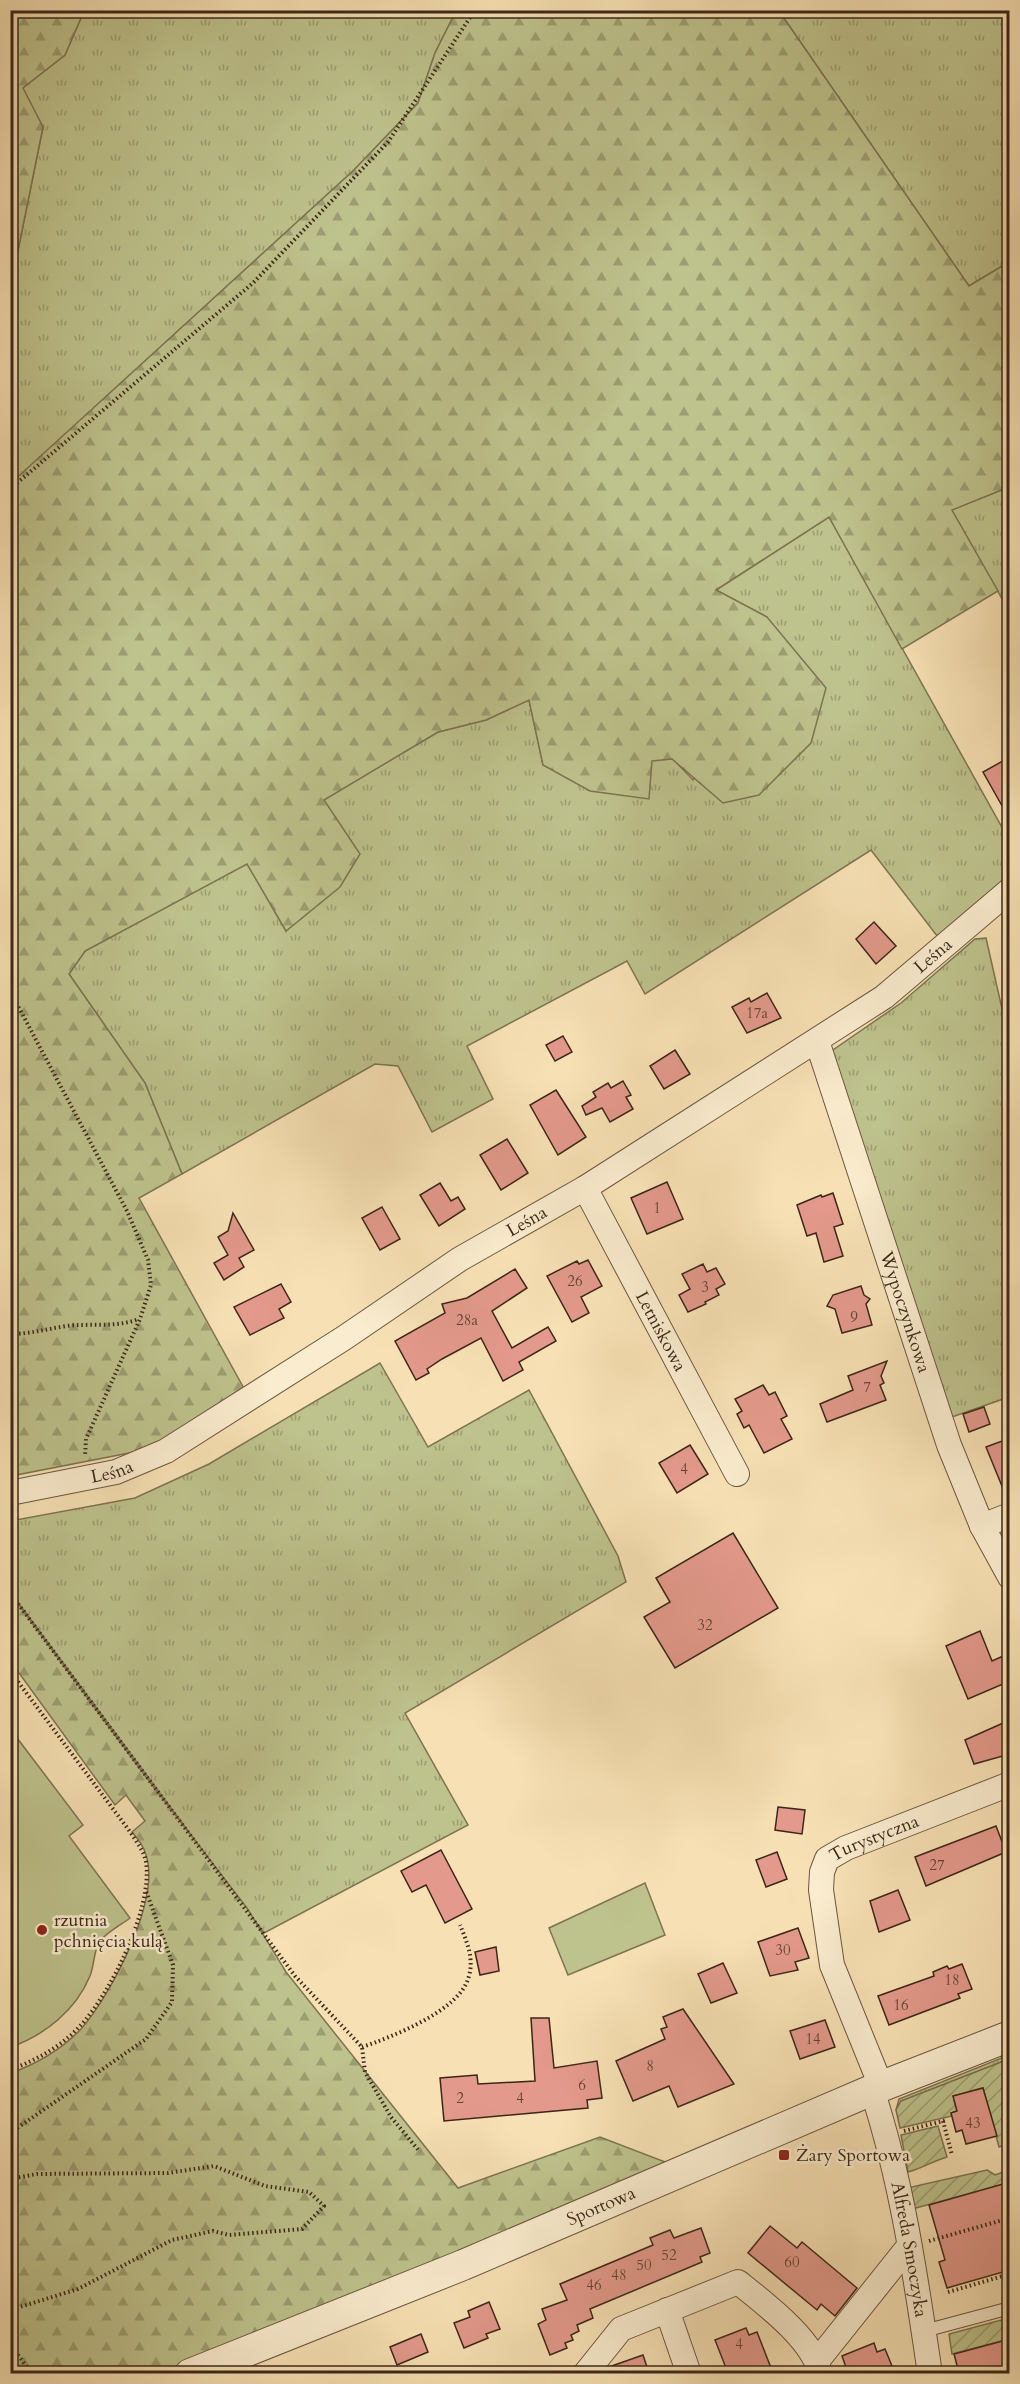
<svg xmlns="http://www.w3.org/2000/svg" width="1020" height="2384" font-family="Cardo,serif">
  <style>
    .grass { fill: url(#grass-tufts); stroke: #7d7452; stroke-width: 1.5 }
    .forest { fill: url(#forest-firs); stroke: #7d7452; stroke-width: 1.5 }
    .park { fill: #bec28c; stroke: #7d7452; stroke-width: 1.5 }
    .garden { fill: url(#garden-furrows); stroke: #7d7452; stroke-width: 1.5 }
    .building { fill: #e3998b; stroke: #3c2718; stroke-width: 1.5 }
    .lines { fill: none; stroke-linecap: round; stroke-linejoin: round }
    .service-casing { stroke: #6b563f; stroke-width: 14 }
    .minor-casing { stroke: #6b563f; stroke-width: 26 }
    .tertiary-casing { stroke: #6b563f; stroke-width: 32 }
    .path { stroke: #3c2718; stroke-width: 4; stroke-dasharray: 1.5 3; stroke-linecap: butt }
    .service { stroke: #faecce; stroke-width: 12 }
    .minor { stroke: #faecce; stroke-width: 24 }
    .tertiary { stroke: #faecce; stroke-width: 30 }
    .poi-dot { fill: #8f2418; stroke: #faecce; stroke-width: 2 }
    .labels { text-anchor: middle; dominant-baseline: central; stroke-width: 5; stroke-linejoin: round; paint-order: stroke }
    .number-label { font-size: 15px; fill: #664435 }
    .street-label { font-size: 18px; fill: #3c2718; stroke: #faecce }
    .poi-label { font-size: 18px; fill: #3c2718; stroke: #faecce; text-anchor: start }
  </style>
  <defs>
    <pattern id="grass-tufts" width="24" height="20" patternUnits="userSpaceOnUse" patternTransform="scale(1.5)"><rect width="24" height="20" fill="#bec28c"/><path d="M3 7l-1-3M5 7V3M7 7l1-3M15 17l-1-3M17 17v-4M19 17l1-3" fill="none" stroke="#9c9e71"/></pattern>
    <pattern id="forest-firs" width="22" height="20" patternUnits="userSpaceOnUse" patternTransform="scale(1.5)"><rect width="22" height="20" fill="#bec28c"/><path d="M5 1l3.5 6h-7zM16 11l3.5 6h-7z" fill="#9c9e71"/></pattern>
    <pattern id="garden-furrows" width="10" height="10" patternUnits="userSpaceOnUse" patternTransform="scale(1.5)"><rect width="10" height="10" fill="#bec28c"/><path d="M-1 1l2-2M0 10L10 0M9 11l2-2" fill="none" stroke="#9c9e71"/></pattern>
  </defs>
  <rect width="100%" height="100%" fill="#f7e1b4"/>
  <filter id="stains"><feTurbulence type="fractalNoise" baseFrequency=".00333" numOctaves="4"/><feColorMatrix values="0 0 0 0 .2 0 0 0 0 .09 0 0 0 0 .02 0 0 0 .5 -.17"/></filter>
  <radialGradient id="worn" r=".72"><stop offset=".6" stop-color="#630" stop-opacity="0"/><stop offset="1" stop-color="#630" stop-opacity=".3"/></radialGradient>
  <g class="grass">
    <polygon points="84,11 456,11 435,53 418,103 354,170 11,484 11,285 43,127 22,88 65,55"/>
    <polygon points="779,11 1009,11 1009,262 969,286"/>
    <polygon points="1009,487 1009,611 951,510"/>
    <polygon points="829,517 1009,840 1009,890 944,945 871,850 645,994 627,961 467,1046 493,1099 432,1132 398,1066 375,1064 182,1174 145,1083 69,974 85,951 247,863 286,931 323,800 438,732 486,720 529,700 543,765 673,759 693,780 767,617 716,590"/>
    <polygon points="986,938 1010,1044 1009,1397 949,1418 830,1052 901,1003 975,939"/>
    <polygon points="380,1363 428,1447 529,1390 618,1556 626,1582 405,1713 468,1825 264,1933 11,1593 10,1521 135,1498 209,1464"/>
    <polygon points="1009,2055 1009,2059 901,2101 896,2110 899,2099"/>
  </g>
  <g class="forest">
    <polygon points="11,10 84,11 65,55 23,88 43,127 11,285"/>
    <polygon points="456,11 779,11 969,286 1009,262 1009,487 952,510 998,591 902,649 829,517 716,590 767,617 826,688 811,743 759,795 723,803 672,759 652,761 649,799 590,791 543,765 529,700 486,720 438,732 324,800 360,854 340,887 286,931 247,864 85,951 69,974 145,1083 182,1174 139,1198 247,1394 165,1446 11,1476 10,484 354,170 418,103 435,53"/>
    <path d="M10,1593L146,1777L247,1908L286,1972L458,2188L600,2137L673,2165L241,2344L161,2373H11V2073C36,2064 62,2049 81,2029C111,1995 163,1897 145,1852C143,1845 137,1838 132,1832L145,1821L126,1795L115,1805L11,1662Z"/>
  </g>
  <g class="park">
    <path d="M11,1730L83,1825L69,1836L130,1918C121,1925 102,1935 98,1944C94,1953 94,1966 90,1976C76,2010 45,2035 11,2047Z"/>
    <polygon points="645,1883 665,1935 568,1975 549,1928"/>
  </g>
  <g class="garden">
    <polygon points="1009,2059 1009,2143 999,2147 983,2088 953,2096 957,2111 951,2113 952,2116 900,2128 896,2110 901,2101"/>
    <path d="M938,2126L947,2157C933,2161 923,2168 908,2172L901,2135Z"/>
    <polygon points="987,2170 995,2175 1009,2170 1009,2183 912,2209 907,2188"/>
    <polygon points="1009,2318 1009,2339 952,2354 949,2334"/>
  </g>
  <g class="building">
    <polygon points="1010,757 1010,820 983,772"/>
    <polygon points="874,922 896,946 876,964 856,939"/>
    <polygon points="767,993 781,1018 747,1033 732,1007 749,998 751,1002"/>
    <polygon points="563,1036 572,1052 555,1061 546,1045"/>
    <polygon points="675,1050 690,1074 664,1089 650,1066"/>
    <polygon points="623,1081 631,1095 626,1097 633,1109 610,1122 602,1108 586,1115 582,1106 596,1097 593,1092 608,1083 611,1088"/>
    <polygon points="556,1090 586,1137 558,1155 530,1105"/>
    <polygon points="507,1139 528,1173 501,1190 480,1155"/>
    <polygon points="667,1182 683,1219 647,1234 631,1198"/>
    <polygon points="440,1183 451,1201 458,1197 465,1209 439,1226 420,1195"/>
    <polygon points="833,1193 843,1224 834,1227 843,1256 824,1262 816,1233 807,1236 797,1205 821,1195 822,1197"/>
    <polygon points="382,1207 400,1239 380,1250 362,1218"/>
    <polygon points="233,1213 254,1250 239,1258 244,1267 224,1280 214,1263 228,1255 218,1237 228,1231"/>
    <polygon points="588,1260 602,1286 581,1297 589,1313 572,1322 547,1276 577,1261 579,1264"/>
    <polygon points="703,1264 707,1272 716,1268 725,1284 716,1289 719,1295 705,1302 706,1304 688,1312 679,1295 690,1289 682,1274"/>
    <polygon points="515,1269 527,1288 492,1311 512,1348 548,1327 556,1341 519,1362 523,1370 503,1381 481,1338 442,1359 427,1369 429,1373 416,1380 395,1341 445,1313 442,1304 467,1298"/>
    <polygon points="281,1284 291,1302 279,1309 284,1318 250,1335 234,1307"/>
    <polygon points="861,1286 864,1295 870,1299 866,1304 872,1325 842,1333 835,1309 827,1306 833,1295"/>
    <polygon points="887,1361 881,1376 884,1383 880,1385 886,1400 827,1422 820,1404 853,1390 848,1376"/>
    <polygon points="763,1385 769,1395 775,1392 787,1416 781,1419 792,1439 764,1453 749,1425 744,1428 737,1414 742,1411 735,1399"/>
    <polygon points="984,1407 990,1424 969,1432 963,1414"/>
    <polygon points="1010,1438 1010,1500 1008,1501 986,1447"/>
    <polygon points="690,1445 708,1474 677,1493 659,1463"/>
    <polygon points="733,1533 778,1608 675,1668 644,1617 670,1602 656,1578"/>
    <polygon points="980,1631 992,1661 1010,1653 1010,1681 968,1699 946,1646"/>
    <polygon points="1010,1720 1010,1754 974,1764 965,1740"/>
    <polygon points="778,1807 805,1810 802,1834 775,1830"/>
    <polygon points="996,1826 1006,1852 926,1886 915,1857"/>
    <polygon points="441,1850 472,1909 445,1923 426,1885 412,1892 401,1871"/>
    <polygon points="777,1852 787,1879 766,1887 756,1860"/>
    <polygon points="898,1890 910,1920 879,1932 870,1901"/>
    <polygon points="798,1928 809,1958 795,1962 798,1970 770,1976 758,1942"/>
    <polygon points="496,1947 499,1971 480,1975 475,1952"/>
    <polygon points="723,1963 737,1993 711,2003 698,1974"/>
    <polygon points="962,1964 972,1989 958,1994 960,1998 889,2025 878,1996 934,1976 933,1972 947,1966 949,1969"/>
    <polygon points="683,2009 734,2084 678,2107 669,2086 633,2101 616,2061 665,2039 661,2029 667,2027 663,2017"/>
    <polygon points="531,2018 549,2018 554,2068 597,2061 602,2098 587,2100 588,2108 444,2121 440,2078 477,2075 478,2084 535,2081"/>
    <polygon points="825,2020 835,2047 800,2059 790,2031"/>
    <polygon points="983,2088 997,2136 966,2144 962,2130 956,2132 951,2113 957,2111 953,2096"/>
    <polygon points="1010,2182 1010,2270 947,2288 939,2262 945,2260 929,2205"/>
    <polygon points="770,2226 797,2248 802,2242 857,2288 835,2316 821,2304 817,2310 748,2253"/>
    <polygon points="701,2228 710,2253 700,2257 702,2262 590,2309 593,2318 577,2325 579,2331 571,2335 573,2340 565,2343 567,2348 550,2355 538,2324 546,2320 542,2309 567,2300 560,2284 653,2245 650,2238 670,2230 674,2238"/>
    <polygon points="489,2302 500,2329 486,2334 488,2338 464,2348 454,2323 470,2317 468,2311"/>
    <polygon points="746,2328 749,2335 757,2332 773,2373 728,2373 715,2340"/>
    <polygon points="421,2334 428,2352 397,2365 390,2347"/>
    <polygon points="1010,2339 1010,2369 991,2373 959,2373 954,2354"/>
    <polygon points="874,2343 877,2352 885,2349 892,2366 871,2373 848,2373 842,2356"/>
    <polygon points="643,2355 649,2373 604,2373 609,2367"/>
  </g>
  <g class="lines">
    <defs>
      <polyline id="service" points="924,2331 1010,2308"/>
      <g id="minor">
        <path id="s1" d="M817,1041L949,1445L982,1526L1010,1577"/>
        <path id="s2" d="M585,1188L737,1474"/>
        <path id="s3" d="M10,1493L116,1472L166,1451L344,1338L460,1259L585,1188L884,997L1010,890"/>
        <polyline points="982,1526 1010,1515"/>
        <path id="s4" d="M881,2086L832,1965L821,1890L822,1872L827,1859L846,1848L1010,1784"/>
        <path id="s5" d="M872,2090C902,2181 916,2279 930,2374"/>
        <polyline points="667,2310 689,2374"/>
        <polyline points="818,2360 909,2246"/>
        <path d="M585,2374L621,2329L738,2282C763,2302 815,2341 820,2374"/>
      </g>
      <g id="tertiary">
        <path id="s6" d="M190,2374L463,2265L872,2090L1010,2036"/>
      </g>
    </defs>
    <use href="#service" class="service-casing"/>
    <use href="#minor" class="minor-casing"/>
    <use href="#tertiary" class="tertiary-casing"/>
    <g class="path">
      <polyline points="10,489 253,283 388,142 475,10"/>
      <polyline points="10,991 127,1211 148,1260 151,1285 140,1319 86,1439 85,1456"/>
      <path d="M10,1334C30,1334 47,1329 66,1326C91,1323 115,1328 139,1319"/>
      <polyline points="10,1593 295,1976 362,2047 365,2072 391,2117 420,2152"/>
      <path d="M10,1671L131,1833C137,1843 144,1851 146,1862C153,1908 111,1993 80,2026C61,2047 36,2060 10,2070"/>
      <path d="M362,2047C392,2037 458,2011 468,1979C475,1960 467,1942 460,1925"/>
      <polyline points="943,2121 952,2155"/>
      <polyline points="904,2131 947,2120"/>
      <polyline points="10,2133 146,2039 172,2002 173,1965 146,1891"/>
      <polyline points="10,2179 37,2174 168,2173 214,2166 265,2186 309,2192 324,2206 302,2229 229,2235 213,2231 172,2240 78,2289 10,2310"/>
      <polyline points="929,2241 1010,2218"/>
      <polyline points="948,2292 1010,2274"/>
      <polyline points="10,2344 32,2374"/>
    </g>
    <use href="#service" class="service"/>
    <use href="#minor" class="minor"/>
    <use href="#tertiary" class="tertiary"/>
  </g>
  <g class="poi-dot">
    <circle cx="42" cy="1930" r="6"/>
    <rect x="778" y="2149" width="12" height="12" rx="3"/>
  </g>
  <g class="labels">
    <g class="number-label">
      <text x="757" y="1013">17a</text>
      <text x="657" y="1208">1</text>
      <text x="575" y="1281">26</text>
      <text x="705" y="1287">3</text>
      <text x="854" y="1317">9</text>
      <text x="467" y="1320">28a</text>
      <text x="867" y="1387">7</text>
      <text x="684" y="1469">4</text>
      <text x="705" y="1625">32</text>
      <text x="937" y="1865">27</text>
      <text x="783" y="1950">30</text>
      <text x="952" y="1980">18</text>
      <text x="901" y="2005">16</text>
      <text x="813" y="2039">14</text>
      <text x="650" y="2066">8</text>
      <text x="582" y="2085">6</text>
      <text x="460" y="2098">2</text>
      <text x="520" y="2098">4</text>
      <text x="973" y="2123">43</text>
      <text x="669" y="2255">52</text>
      <text x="792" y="2262">60</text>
      <text x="644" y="2265">50</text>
      <text x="619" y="2275">48</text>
      <text x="594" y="2285">46</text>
      <text x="739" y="2344">4</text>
    </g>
    <g class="street-label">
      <text stroke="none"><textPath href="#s3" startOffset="1076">Leśna</textPath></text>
      <text stroke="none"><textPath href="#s3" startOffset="590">Leśna</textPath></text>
      <text stroke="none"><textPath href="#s1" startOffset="285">Wypoczynkowa</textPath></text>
      <text stroke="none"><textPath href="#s2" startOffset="162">Letniskowa</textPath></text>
      <text stroke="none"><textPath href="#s3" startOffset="104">Leśna</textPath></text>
      <text stroke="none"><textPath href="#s4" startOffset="290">Turystyczna</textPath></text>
      <text stroke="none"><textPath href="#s6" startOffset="444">Sportowa</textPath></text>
      <text stroke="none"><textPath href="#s5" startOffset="164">Alfreda Smoczyka</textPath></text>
    </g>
    <g class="poi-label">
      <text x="54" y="1920">rzutnia<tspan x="54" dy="21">pchnięcia kulą</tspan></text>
      <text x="796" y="2155">Żary Sportowa</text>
    </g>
  </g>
  <rect width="1020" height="2384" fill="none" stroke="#f7e1b4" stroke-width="36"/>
  <rect x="12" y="12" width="996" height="2360" fill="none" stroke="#3c2718" stroke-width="3"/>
  <rect x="18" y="18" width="984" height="2348" fill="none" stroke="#3c2718" stroke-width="1.5"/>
  <rect width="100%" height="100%" filter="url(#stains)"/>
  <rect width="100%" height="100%" fill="url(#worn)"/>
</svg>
